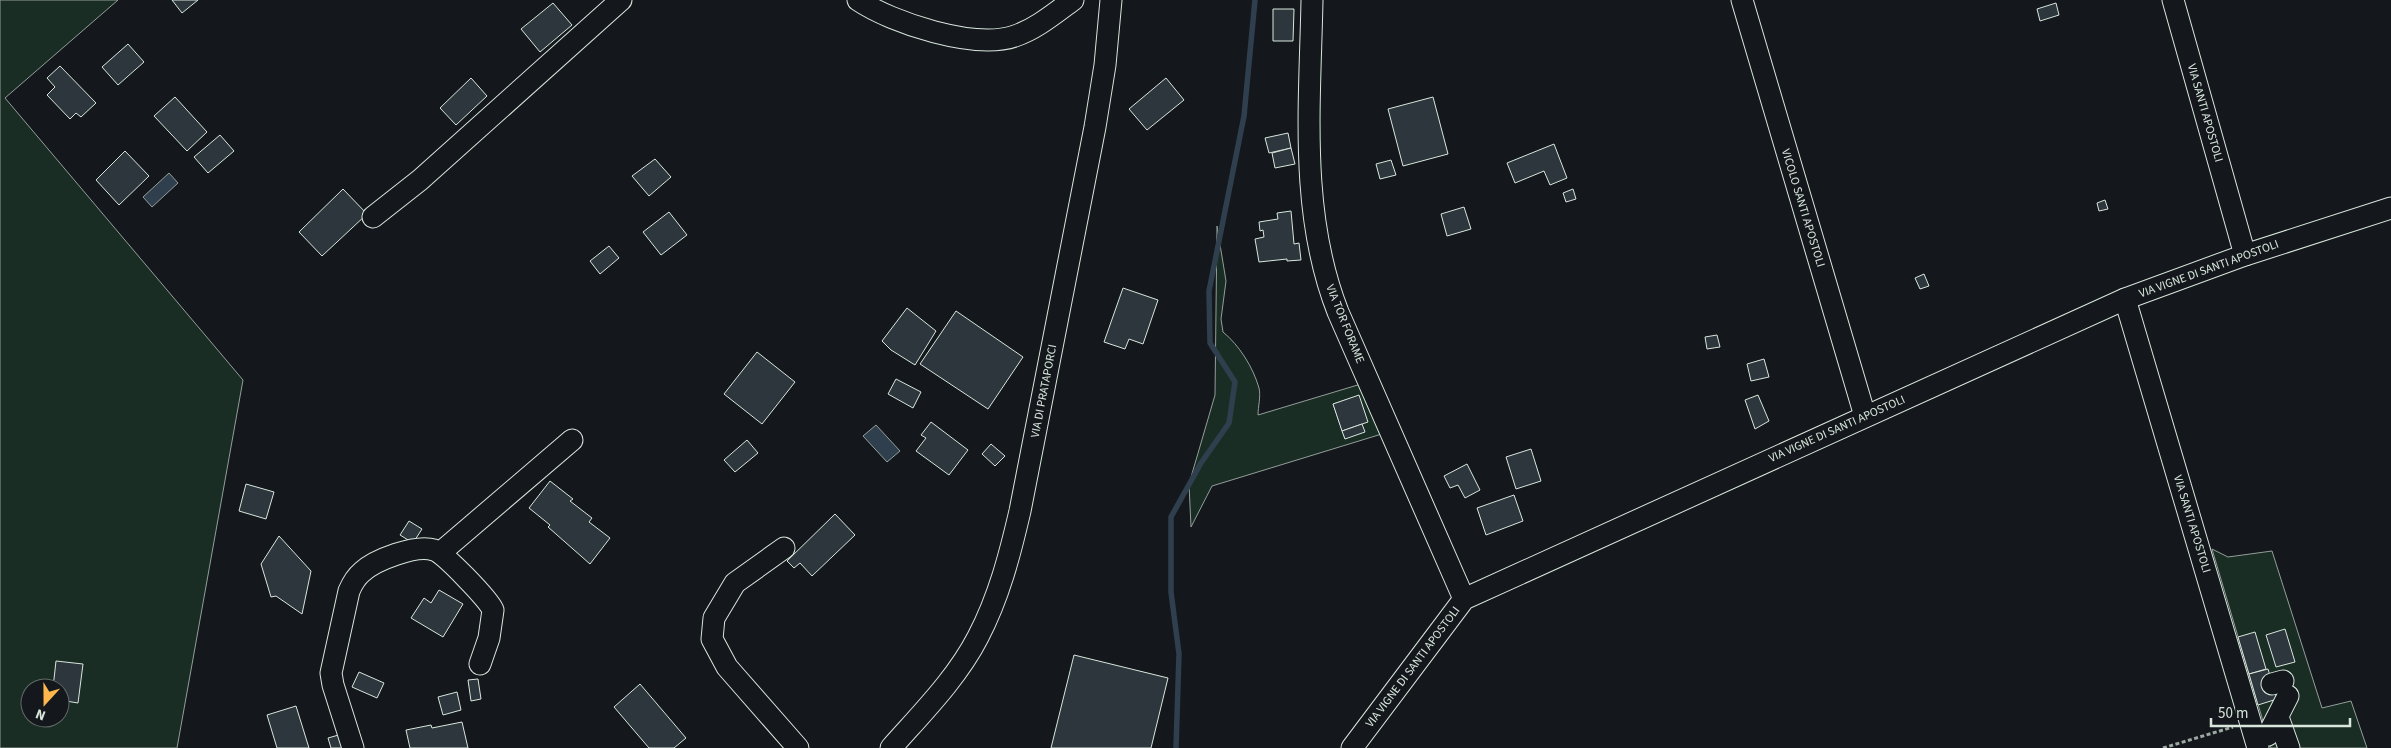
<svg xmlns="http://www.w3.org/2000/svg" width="2391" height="748" font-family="'Source Sans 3',sans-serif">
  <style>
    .green { fill: #1a2d24; stroke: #939e99; fill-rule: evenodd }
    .water { fill: #2f3f4d; stroke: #939e99 }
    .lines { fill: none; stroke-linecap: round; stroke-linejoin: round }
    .stream { stroke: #2f3f4d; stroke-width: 5.5 }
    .building { fill: #2c363c; stroke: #d8e6dc }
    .minor-casing { stroke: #d8e6dc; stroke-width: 23 }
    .path { stroke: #9da8a2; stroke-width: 3; stroke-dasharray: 4 2.5; stroke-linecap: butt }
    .minor { stroke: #14181c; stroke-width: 21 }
    .labels { text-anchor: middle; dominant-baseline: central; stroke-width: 4; stroke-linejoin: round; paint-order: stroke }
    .street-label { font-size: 12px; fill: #d8e6dc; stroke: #14181c }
  </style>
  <rect width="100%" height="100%" fill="#14181c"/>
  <g class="green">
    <path d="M0,0H118L5,98L243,380L177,748H0ZM30,688H60V718H30Z"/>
    <path d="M1217,226L1226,281L1221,319L1223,332C1239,345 1253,367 1259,388C1261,396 1258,407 1258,415L1361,384L1385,433L1212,486L1191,527L1189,484L1215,395ZM1358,396L1362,424L1345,439L1333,404Z"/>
    <polygon points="2212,549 2228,557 2272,551 2322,708 2351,701 2367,748 2271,748"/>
  </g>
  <g class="water">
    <polygon points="169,173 178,183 152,207 143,197"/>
    <polygon points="876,425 900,451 887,462 863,436"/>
  </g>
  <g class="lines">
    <polyline class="stream" points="1176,748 1179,654 1171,592 1171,517 1201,463 1229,423 1235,382 1210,343 1209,291 1244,116 1255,0"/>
  </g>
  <g class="building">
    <polygon points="172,0 198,0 182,13"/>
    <polygon points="553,3 572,25 540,52 521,29"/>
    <polygon points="2056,3 2059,15 2040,21 2037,9"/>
    <polygon points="1273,9 1294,9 1293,41 1273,41"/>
    <polygon points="128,44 144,62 118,85 102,67"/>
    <polygon points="60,66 96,103 81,117 76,113 70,119 47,95 55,87 47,78"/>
    <polygon points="471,78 487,96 456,125 440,108"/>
    <polygon points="1166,78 1184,100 1147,130 1129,109"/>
    <polygon points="175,97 207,132 187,151 154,116"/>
    <polygon points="1433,97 1448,154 1403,166 1388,109"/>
    <polygon points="1288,133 1291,148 1269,153 1265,138"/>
    <polygon points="220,135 234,151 208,173 194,157"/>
    <polygon points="1554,144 1567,178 1550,185 1544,171 1515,183 1507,163"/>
    <polygon points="1291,148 1295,164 1275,168 1272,153"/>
    <polygon points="125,151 149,176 119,205 96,180"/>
    <polygon points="655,159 671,177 649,196 632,176"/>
    <polygon points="1391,160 1396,175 1380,179 1376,164"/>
    <polygon points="343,189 367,214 322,256 299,232"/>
    <polygon points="1573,189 1576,199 1566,202 1563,193"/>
    <polygon points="2105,200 2108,209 2099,211 2097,203"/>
    <polygon points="1464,207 1471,229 1447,236 1441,214"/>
    <polygon points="1291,211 1294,244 1299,243 1301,260 1287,261 1287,259 1259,262 1255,239 1264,237 1263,230 1260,231 1259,222 1278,219 1277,213"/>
    <polygon points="669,212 687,235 661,255 643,232"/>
    <polygon points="609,246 619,258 600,274 590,261"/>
    <polygon points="1924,274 1929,286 1920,289 1915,278"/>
    <polygon points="1123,288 1158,300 1143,344 1129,339 1125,349 1104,342"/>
    <polygon points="907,308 936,331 915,365 891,350 882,341"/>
    <polygon points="956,311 1023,357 988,409 920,364"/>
    <polygon points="1717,335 1720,347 1707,349 1705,337"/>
    <polygon points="757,352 795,382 762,424 724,394"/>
    <polygon points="1764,359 1769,377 1751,381 1747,364"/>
    <polygon points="896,379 921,392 913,408 888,394"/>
    <polygon points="1359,395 1368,422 1342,431 1333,404"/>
    <polygon points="1758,395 1769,421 1755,429 1745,400"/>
    <polygon points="931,422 968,450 949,475 916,451 926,438 921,435"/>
    <polygon points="1362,424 1365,432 1345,439 1342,431"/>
    <polygon points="747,440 758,453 735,472 724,460"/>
    <polygon points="991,444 1005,456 995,466 982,454"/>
    <polygon points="1531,449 1541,481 1516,489 1506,457"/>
    <polygon points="1467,464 1480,490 1465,498 1458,485 1450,488 1444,476"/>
    <polygon points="550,481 573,499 570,501 592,518 589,522 610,538 590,564 548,527 550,525 529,508"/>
    <polygon points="246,484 274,492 266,519 239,511"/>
    <polygon points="1514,495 1523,521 1486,535 1477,508"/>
    <polygon points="835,514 855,535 812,576 800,563 794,568 787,561"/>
    <polygon points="409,521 422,529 413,543 400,535"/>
    <polygon points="279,536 311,571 302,614 276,596 271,597 261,564"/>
    <polygon points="439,590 463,604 443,637 411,618 424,598 431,603"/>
    <polygon points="2285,629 2295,662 2276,667 2266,635"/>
    <polygon points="2255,632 2266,669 2249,674 2238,637"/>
    <polygon points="1074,655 1168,678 1151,748 1051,748"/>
    <polygon points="56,661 83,664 78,703 60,700 60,688 53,688"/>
    <polygon points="2268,669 2277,699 2258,705 2249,674"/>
    <polygon points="359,672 384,683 377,698 352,687"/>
    <polygon points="478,679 481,699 471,701 468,680"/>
    <polygon points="640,684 686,738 674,748 649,748 614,707"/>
    <polygon points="457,692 461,710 443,715 438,697"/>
    <polygon points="296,706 309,748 277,748 267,715"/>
    <polygon points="462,722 468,748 410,748 406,730 431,725 432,728"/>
    <polygon points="342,734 347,748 331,748 328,738"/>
  </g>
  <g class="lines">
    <defs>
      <g id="minor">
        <path d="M858,0C892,23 975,50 1015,36C1036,29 1055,13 1073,0"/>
        <path d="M1312,0C1310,104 1299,213 1338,312L1464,599"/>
        <polyline points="1742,0 1865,416"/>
        <polyline points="2173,0 2245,255"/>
        <polyline points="373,217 420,180 621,0"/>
        <polyline points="2125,299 2258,748"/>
        <polyline points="784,548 735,583 714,618 712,639 727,667 798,748"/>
        <polyline points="440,553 572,440"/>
        <polyline points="2272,684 2283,681"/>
        <polyline points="2278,717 2289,748"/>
        <polyline points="2268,735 2288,696"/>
        <path d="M353,748L333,685L331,673L349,591C352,584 356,577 362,572C375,560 416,544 434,550C445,554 488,599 493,610L489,638L480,664"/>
        <path d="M891,748C922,713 957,678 978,637C999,597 1010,554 1020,511L1095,127L1105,65L1111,0"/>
        <polyline points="1352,748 1464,599 2125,299 2245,255 2391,208"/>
      </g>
    </defs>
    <use href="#minor" class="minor-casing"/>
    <polyline class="path" points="2163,748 2233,727"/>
    <use href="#minor" class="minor"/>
  </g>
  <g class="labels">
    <g class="street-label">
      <text transform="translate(2205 113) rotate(74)">VIA SANTI APOSTOLI</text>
      <text transform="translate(1803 208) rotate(73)">VICOLO SANTI APOSTOLI</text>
      <text transform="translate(2209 269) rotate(-20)">VIA VIGNE DI SANTI APOSTOLI</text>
      <text transform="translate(1345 324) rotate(68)">VIA TOR FORAME</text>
      <text transform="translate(1044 391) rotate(-79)">VIA DI PRATAPORCI</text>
      <text transform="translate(1837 429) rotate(-24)">VIA VIGNE DI SANTI APOSTOLI</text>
      <text transform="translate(2192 524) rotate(73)">VIA SANTI APOSTOLI</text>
      <text transform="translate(1413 667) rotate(-53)">VIA VIGNE DI SANTI APOSTOLI</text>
    </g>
  </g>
  <g transform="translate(45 703) rotate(201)"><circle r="24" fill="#14181c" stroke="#626a69"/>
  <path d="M0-4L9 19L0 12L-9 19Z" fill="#ffb74d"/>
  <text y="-8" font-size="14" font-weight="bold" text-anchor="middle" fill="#d8e6dc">N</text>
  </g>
  <path d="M2211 718v8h139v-8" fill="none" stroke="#d8e6dc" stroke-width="2.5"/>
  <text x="2218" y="718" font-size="15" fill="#d8e6dc" stroke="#14181c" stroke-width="4" paint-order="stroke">50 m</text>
</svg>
